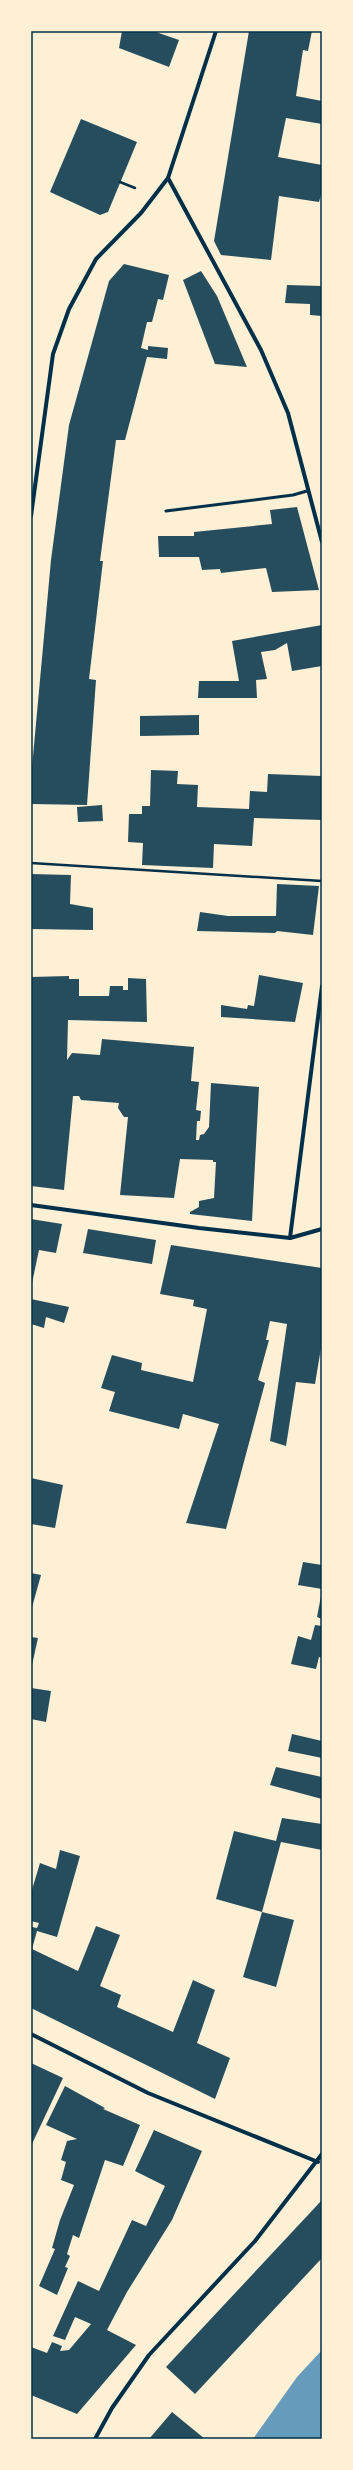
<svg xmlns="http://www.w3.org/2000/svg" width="353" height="2470" font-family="Montserrat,sans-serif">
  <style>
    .water { fill: #669bbc }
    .building { fill: #264d5e }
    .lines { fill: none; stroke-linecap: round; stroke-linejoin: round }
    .path { stroke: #003049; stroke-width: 2.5 }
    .service { stroke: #003049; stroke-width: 3 }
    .minor { stroke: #003049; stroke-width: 4 }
    .neatline { fill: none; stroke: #003049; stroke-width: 1.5 }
  </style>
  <rect width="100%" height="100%" fill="#fdf0d5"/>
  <polygon class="water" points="322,2350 322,2439 253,2439 297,2377"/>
  <g class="building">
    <polygon points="122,31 153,31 179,40 169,67 119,48"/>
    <polygon points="249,31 312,31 308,51 303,50 296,96 322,101 322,124 286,118 278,157 322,165 322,191 319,202 279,196 271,260 221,255 214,241"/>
    <polygon points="81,119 137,142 108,212 100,215 50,192"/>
    <polygon points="124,264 169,275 163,300 158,299 152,322 147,322 141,348 148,350 148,346 168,348 167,359 147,357 125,440 116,440 100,561 103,561 89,679 96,680 87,805 31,804 31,778 51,560 69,425 109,281"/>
    <polygon points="201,271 217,296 247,367 215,364 183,280"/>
    <polygon points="287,285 322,286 322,316 310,315 310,304 285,303"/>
    <polygon points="297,507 319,590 272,592 266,568 221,573 220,569 202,570 199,557 159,557 158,536 194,536 194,532 272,524 270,510"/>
    <polygon points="322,625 322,666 292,671 287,643 275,650 261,652 267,679 256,680 257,698 198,698 199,681 239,681 232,641"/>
    <polygon points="199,715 199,735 140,736 140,716"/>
    <polygon points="151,770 178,771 177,784 198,785 197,807 249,809 250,791 267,792 268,774 322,776 322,820 254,818 252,846 214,844 213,868 142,865 143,843 128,842 129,814 142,814 142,806 150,806"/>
    <polygon points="102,805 103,821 78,822 77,807"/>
    <polygon points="31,874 71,875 70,904 93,908 93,930 31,929"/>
    <polygon points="277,884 319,886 313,935 277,931 275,933 197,931 200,912 228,916 276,916"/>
    <polygon points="259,975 303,983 295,1022 221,1017 221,1005 247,1009 248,1005 254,1006"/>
    <polygon points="69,976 69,979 79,979 79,996 109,996 110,986 123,986 123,990 128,990 128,978 146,979 147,1022 68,1020 67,1060 72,1053 100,1055 102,1039 194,1047 191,1081 199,1082 196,1110 201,1111 200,1121 197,1121 196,1140 199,1140 200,1135 204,1134 209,1127 211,1083 259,1087 252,1221 190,1214 190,1212 199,1207 199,1201 214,1198 216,1162 213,1162 213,1160 180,1159 174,1198 120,1195 128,1117 124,1117 118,1108 119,1103 81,1100 79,1096 73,1096 64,1190 31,1186 31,977"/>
    <polygon points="31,1219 62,1224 56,1253 39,1250 32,1283"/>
    <polygon points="88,1229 156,1240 152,1264 83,1253"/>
    <polygon points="171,1245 322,1268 322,1342 315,1384 296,1382 286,1446 270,1441 287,1324 270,1321 266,1340 269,1340 258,1380 265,1383 226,1529 186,1523 219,1424 183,1414 179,1429 109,1411 115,1392 101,1388 112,1355 142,1363 141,1370 193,1382 207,1309 193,1306 194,1300 160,1294"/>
    <polygon points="31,1299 69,1307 64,1323 46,1317 44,1328 31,1324"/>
    <polygon points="31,1478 63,1485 55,1528 31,1524"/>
    <polygon points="303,1562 322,1565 322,1589 298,1585"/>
    <polygon points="31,1573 41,1575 31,1611"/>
    <polygon points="321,1596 322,1596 322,1619 317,1617"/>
    <polygon points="315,1625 322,1626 322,1658 319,1657 316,1669 291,1664 298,1636 311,1640"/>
    <polygon points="31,1637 38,1638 32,1665 31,1665"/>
    <polygon points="31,1688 51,1691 46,1722 31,1719"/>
    <polygon points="292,1734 322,1741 322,1758 288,1751"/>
    <polygon points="276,1767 322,1777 322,1799 270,1785"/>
    <polygon points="282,1818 322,1824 322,1850 281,1842 262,1912 294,1920 276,1987 243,1977 262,1912 216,1899 234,1831 276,1841"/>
    <polygon points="60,1850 80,1856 57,1937 37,1931 32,1949 78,1971 96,1926 120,1935 100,1986 121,1995 117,2007 173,2032 193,1980 215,1990 197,2043 230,2058 215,2099 31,2008 31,1930 32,1927 37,1928 39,1923 31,1921 31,1893 40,1863 56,1869"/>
    <polygon points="31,2063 63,2078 31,2146"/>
    <polygon points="65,2086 105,2108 103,2109 140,2125 123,2166 105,2160 79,2238 73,2235 67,2254 70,2256 65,2267 68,2268 57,2295 39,2286 55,2249 52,2248 60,2220 74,2185 61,2180 66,2162 61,2160 67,2141 77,2139 46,2125"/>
    <polygon points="154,2130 202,2151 172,2220 127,2292 107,2330 136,2345 77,2414 31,2395 31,2347 47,2353 52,2342 62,2346 60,2351 69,2350 91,2324 75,2317 65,2340 53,2336 78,2281 99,2291 132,2220 146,2226 165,2186 135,2171"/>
    <polygon points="322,2200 322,2258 195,2394 166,2367"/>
    <polygon points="172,2412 205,2439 149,2439"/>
  </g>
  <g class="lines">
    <g class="path">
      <polyline points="120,182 135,188"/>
      <polyline points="31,863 322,881"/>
    </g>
    <polyline class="service" points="166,511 293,495 307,491"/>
    <g class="minor">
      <polyline points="168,178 261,350 288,413 322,542"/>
      <polyline points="31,516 53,354 69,309 96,259 141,213 168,178 216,31"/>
      <polyline points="31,1205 199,1228 290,1238 322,1229"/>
      <polyline points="290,1238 322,986"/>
      <polyline points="31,2034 148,2093 318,2162"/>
      <polyline points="95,2439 112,2408 149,2355 255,2241 322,2154"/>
    </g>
  </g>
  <rect width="353" height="2470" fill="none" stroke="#fdf0d5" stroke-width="64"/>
  <rect x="32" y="32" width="289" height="2406" class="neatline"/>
</svg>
